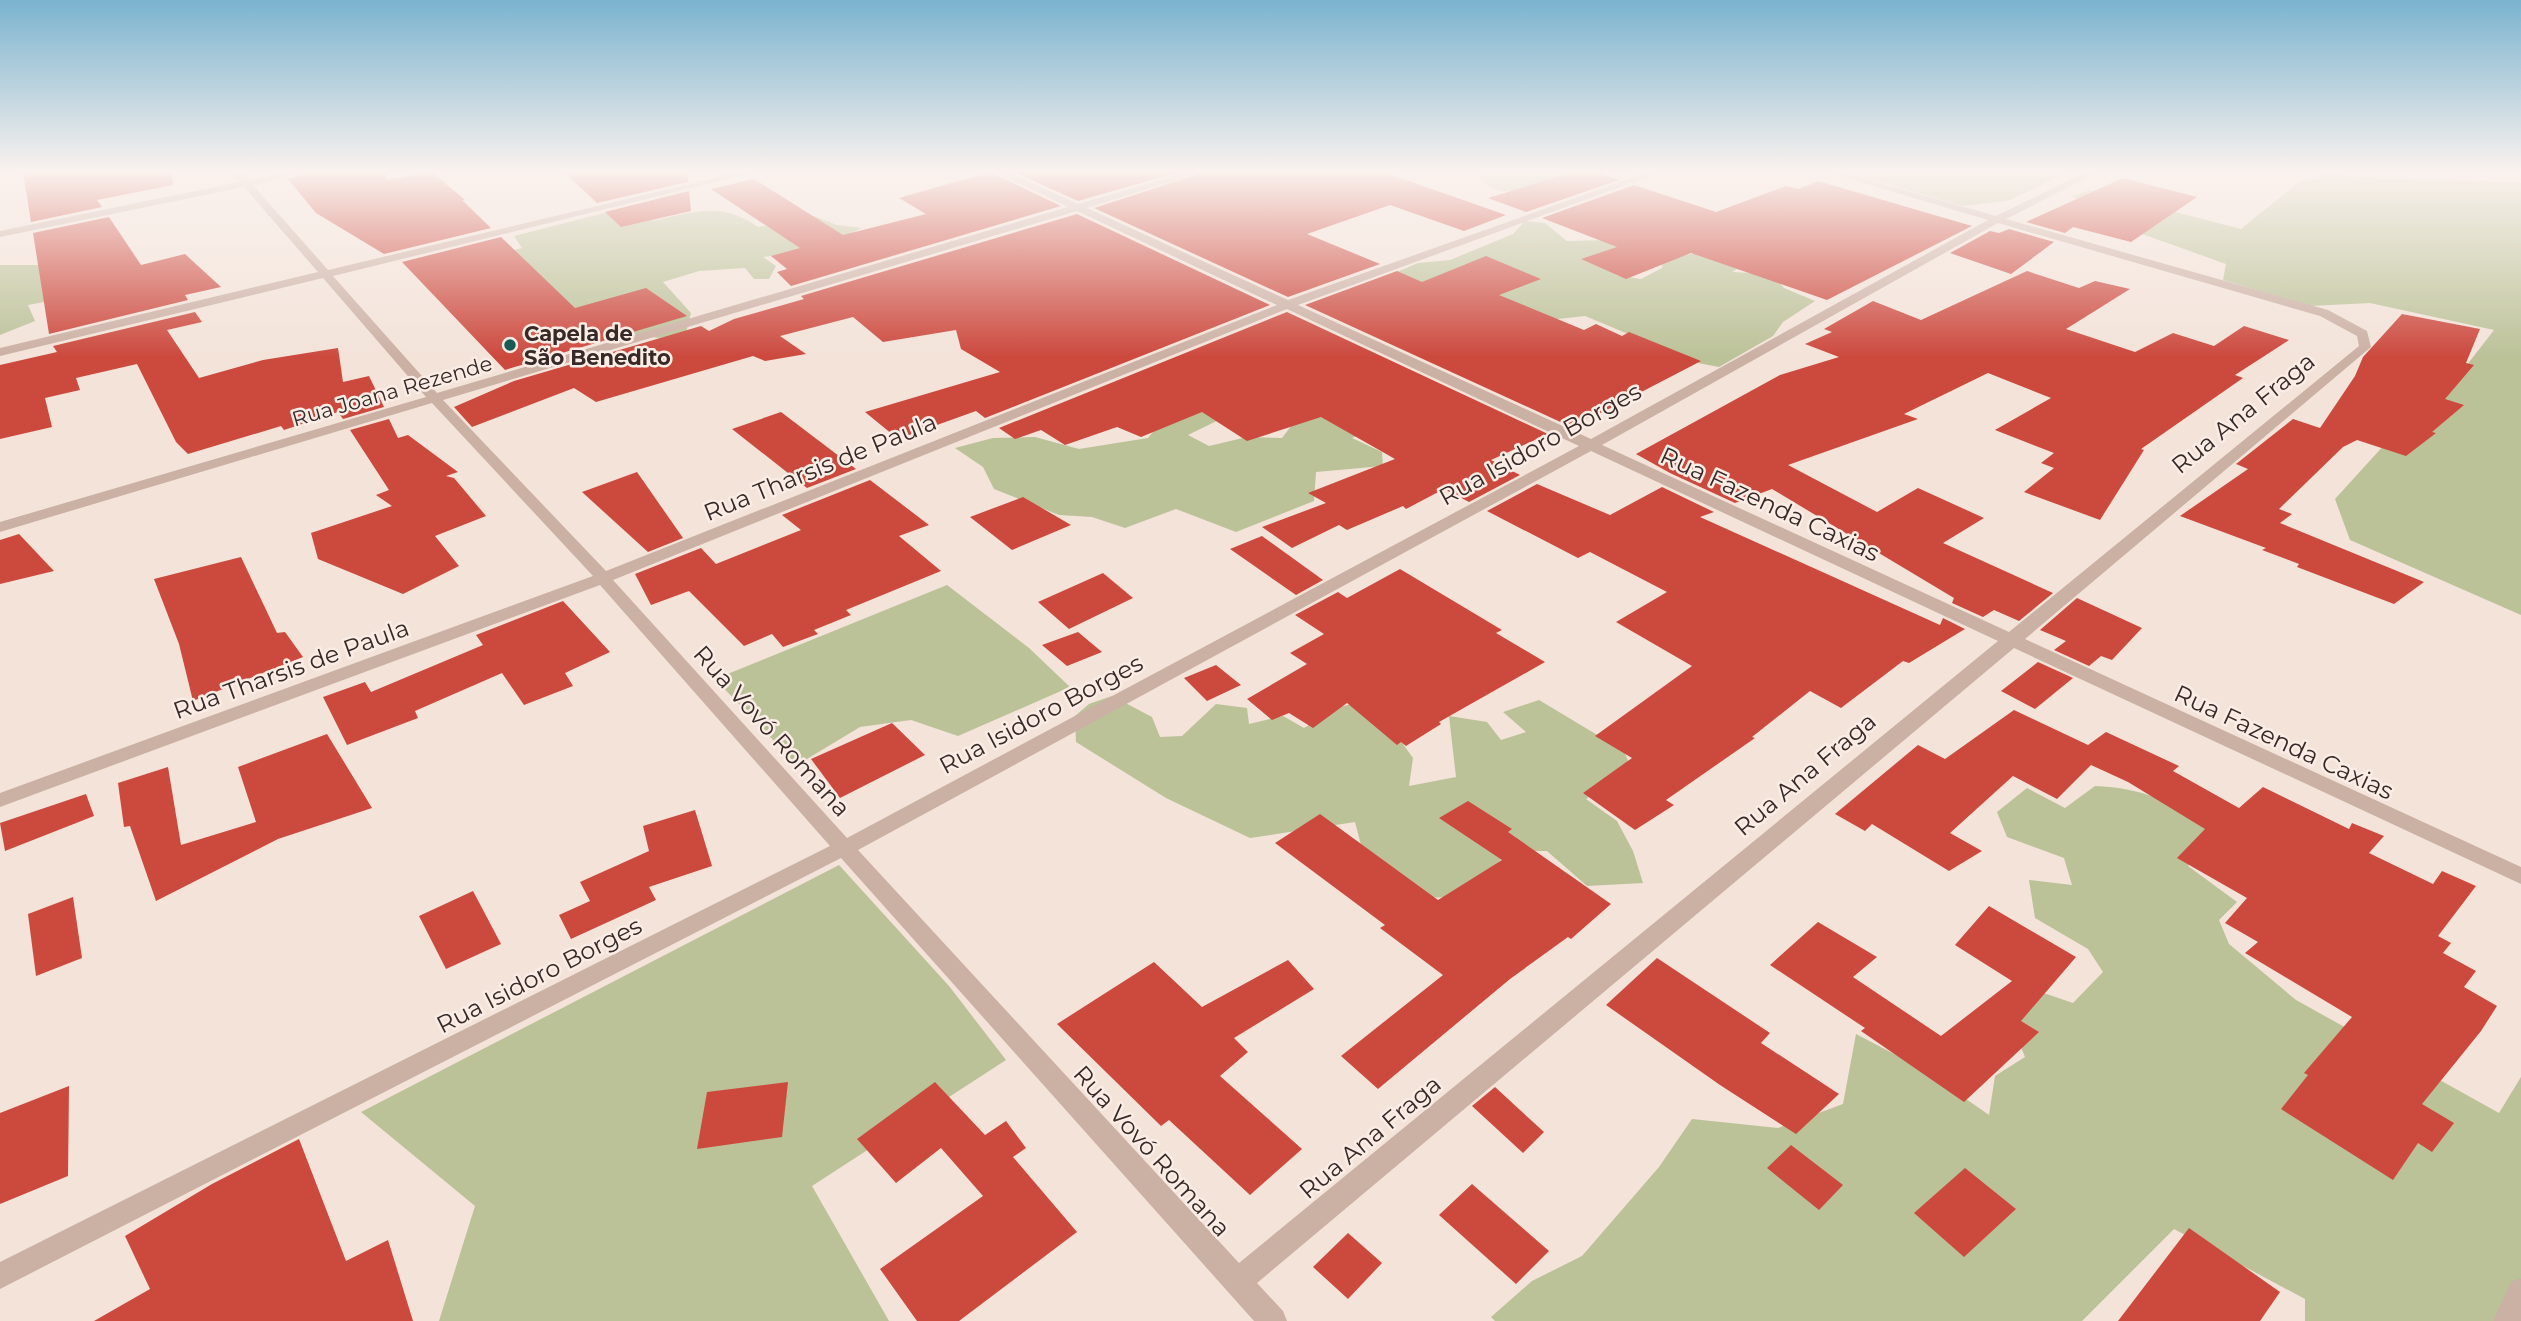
<svg xmlns="http://www.w3.org/2000/svg" width="2521" height="1321" font-family="Montserrat,sans-serif">
  <style>
    .green { fill: #bbc298 }
    .building { fill: #cc493e }
    .lines { fill: none; stroke-linecap: round; stroke-linejoin: round }
    .minor { fill: #cbb0a4; fill-rule: evenodd }
    .poi-dot { fill: #1a5a54; stroke: #faede6; stroke-width: 2.5 }
    .labels { text-anchor: middle; dominant-baseline: central; stroke-width: 5; stroke-linejoin: round; paint-order: stroke }
    .far-poi-label { font-size: 21px; font-weight: bold; fill: #362926; stroke: #faede6; text-anchor: start }
    .far-street-label { font-size: 21px; fill: #362926; stroke: #faede6 }
    .street-label { font-size: 24px; fill: #362926; stroke: #faede6 }
  </style>
  <rect width="100%" height="100%" fill="#f3e3d9"/>
  <g class="green">
    <path d="M1477,172H1567L1570,173C1540,180 1496,210 1477,172Z"/>
    <polygon points="1846,172 2070,172 2007,201 1963,206"/>
    <polygon points="2324,175 2521,183 2521,615 2350,540 2335,499 2396,432 2449,388 2494,330 2370,303 2310,306 2223,280 2226,264 2117,225 2072,196 2090,190 2241,229 2298,183"/>
    <path d="M632,206L650,215L653,221C695,212 721,201 758,227L814,216L837,225L862,228L814,251L763,257L776,266L769,279H754L745,268L699,271L663,282L691,313L686,333L659,338L538,319L466,263L522,248L514,236Z"/>
    <polygon points="1525,221 1545,223 1567,241 1615,240 1634,249 1611,261 1616,275 1641,279 1662,268 1663,260 1705,251 1745,264 1732,272 1772,274 1784,288 1815,301 1783,322 1773,336 1719,367 1698,363 1585,316 1493,326 1385,277 1418,263 1450,260 1513,234"/>
    <polygon points="0,265 47,265 65,298 28,305 35,321 0,335"/>
    <polygon points="1123,409 1237,411 1188,435 1209,446 1247,437 1282,438 1295,421 1328,413 1367,431 1352,438 1382,452 1383,466 1316,472 1314,501 1236,532 1176,509 1125,528 1092,517 1059,515 994,489 983,467 955,448 993,438 1035,437 1079,449 1148,438 1156,428"/>
    <polygon points="947,585 1029,648 1070,687 958,736 911,720 860,727 797,765 715,679"/>
    <polygon points="1112,696 1152,717 1160,737 1182,736 1216,704 1247,708 1249,724 1283,716 1304,728 1339,707 1387,696 1390,726 1413,758 1409,786 1456,777 1449,716 1487,722 1501,740 1526,732 1503,712 1539,700 1624,751 1631,768 1586,799 1617,821 1633,851 1643,883 1587,886 1547,851 1511,851 1459,897 1402,898 1366,864 1355,822 1250,838 1166,798 1076,742 1075,716 1089,704"/>
    <path d="M2095,786C2141,787 2178,805 2218,827L2188,866L2237,902L2219,920L2229,944L2296,1000L2499,1113L2521,1077V1321H2305V1299L2174,1229L2082,1321H1495L1491,1317L1532,1281L1582,1256L1659,1167L1692,1119L1778,1128L1843,1104L1856,1034L1923,1069L1989,1115L1995,1076L2025,1057L2014,1031L2029,988L2073,1003L2103,972L2088,949L2035,918L2029,880L2072,885L2064,858L2007,837L1997,812L2027,788L2065,808Z"/>
    <polygon points="839,865 949,986 1006,1060 812,1186 889,1321 439,1321 475,1206 361,1112"/>
  </g>
  <g class="building">
    <polygon points="23,172 172,172 173,185 97,200 102,207 31,222"/>
    <polygon points="311,172 385,172 386,180 432,172 465,200 462,200 491,228 384,254 316,213 288,179"/>
    <polygon points="564,172 687,172 688,182 597,203"/>
    <polygon points="990,172 1061,206 791,286 777,272 787,269 771,256 800,248 711,189 754,179 843,235 926,214 899,198"/>
    <polygon points="1014,172 1179,172 1078,201"/>
    <polygon points="1205,172 1383,172 1506,215 1464,231 1390,205 1307,234 1380,264 1288,297 1094,208"/>
    <polygon points="1573,172 1596,172 1619,180 1526,212 1488,198"/>
    <polygon points="2123,178 2197,197 2131,242 2073,227 2065,233 2026,222"/>
    <polygon points="1818,181 1972,226 1827,300 1691,253 1626,279 1581,259 1617,247 1542,218 1634,185 1716,212 1786,186 1799,189"/>
    <polygon points="689,191 691,211 621,227 605,212"/>
    <polygon points="1077,214 1270,305 985,418 976,411 898,439 865,412 1000,372 961,349 956,330 883,342 853,317 780,336 806,354 765,361 753,356 596,402 574,388 472,427 454,407 514,381 701,326 709,331 734,319 804,299 801,296"/>
    <polygon points="109,217 141,265 185,254 221,287 185,295 188,300 49,334 33,233"/>
    <polygon points="2009,229 2054,242 2011,274 1950,253 1990,231 1999,233"/>
    <polygon points="501,237 575,308 646,288 687,316 505,370 402,262"/>
    <polygon points="1486,256 1541,279 1499,295 1584,330 1596,324 1622,336 1629,332 1701,361 1599,414 1567,425 1305,305 1397,271 1422,282"/>
    <polygon points="2027,271 2079,288 2095,281 2130,289 2066,329 2135,352 2173,333 2214,346 2244,326 2289,340 2235,375 2243,378 2141,449 2144,450 2100,520 2024,492 2054,468 2041,463 2054,453 1995,430 2051,398 1988,373 1904,414 1918,419 1788,465 1877,512 1918,488 1984,518 1943,543 2053,593 2019,621 1994,610 1983,617 1952,603 1954,598 1772,489 1735,503 1670,473 1636,454 1780,375 1839,357 1805,344 1832,332 1824,329 1873,301 1921,320"/>
    <polygon points="195,312 202,322 167,330 199,378 263,360 338,348 343,382 369,376 384,407 343,419 338,412 284,430 281,426 188,454 176,442 137,364 76,378 80,390 45,398 52,427 0,439 0,365 57,352 53,346"/>
    <polygon points="1287,312 1548,434 1491,460 1520,475 1469,502 1444,489 1406,509 1403,506 1347,530 1339,525 1292,548 1262,527 1326,503 1308,493 1395,459 1321,417 1247,441 1202,412 1141,437 1117,427 1065,445 1041,430 1015,439 999,428"/>
    <polygon points="2402,314 2480,329 2466,363 2474,365 2445,399 2464,405 2432,432 2436,433 2406,456 2357,440 2343,447 2279,509 2292,514 2280,523 2424,582 2394,604 2297,567 2299,564 2262,550 2266,548 2180,516 2248,469 2236,464 2293,419 2320,428 2355,376 2363,357"/>
    <polygon points="781,412 856,469 807,488 732,429"/>
    <polygon points="389,419 398,438 408,435 458,472 446,476 454,478 486,516 435,536 459,566 403,594 318,559 311,533 392,506 376,495 389,490 350,430"/>
    <polygon points="637,472 683,538 648,552 582,492"/>
    <polygon points="870,480 929,525 899,536 941,571 846,610 851,615 814,630 818,634 783,647 772,634 744,646 689,591 651,605 635,574 701,548 716,564 801,530 782,515"/>
    <polygon points="1537,484 1610,515 1662,487 1714,512 1700,517 1940,625 1943,618 1965,629 1909,663 1903,661 1841,708 1810,691 1752,737 1755,738 1666,800 1674,805 1635,830 1583,793 1632,758 1595,736 1692,666 1616,622 1667,592 1590,552 1578,558 1487,511"/>
    <polygon points="1023,497 1071,525 1012,550 970,517"/>
    <polygon points="19,534 54,571 0,584 0,540"/>
    <polygon points="1262,536 1323,580 1296,595 1230,549"/>
    <polygon points="241,557 277,633 285,632 303,657 193,701 179,644 154,579"/>
    <polygon points="1400,569 1502,630 1496,633 1545,662 1439,722 1441,724 1406,746 1401,742 1397,745 1347,703 1313,728 1289,713 1272,720 1247,699 1307,664 1290,653 1324,634 1295,615 1338,592 1347,598"/>
    <polygon points="1103,573 1133,598 1069,629 1038,602"/>
    <polygon points="2077,598 2142,628 2112,660 2101,656 2089,666 2054,650 2066,641 2040,630"/>
    <polygon points="563,601 610,652 565,673 573,686 524,705 502,673 415,711 418,718 347,745 323,697 365,682 371,692 483,645 476,635"/>
    <polygon points="1078,632 1102,652 1067,666 1042,645"/>
    <polygon points="2038,662 2073,678 2035,709 2001,691"/>
    <polygon points="1216,665 1241,685 1207,701 1184,678"/>
    <polygon points="2014,710 2088,745 2106,732 2179,766 2173,771 2239,808 2263,787 2349,829 2352,823 2384,836 2369,853 2433,884 2442,871 2476,886 2438,936 2451,943 2443,953 2476,971 2464,987 2497,1006 2481,1031 2422,1104 2454,1123 2432,1152 2418,1143 2393,1180 2281,1109 2308,1075 2304,1073 2352,1017 2245,953 2258,942 2225,923 2247,898 2177,858 2205,829 2128,782 2091,765 2057,799 2013,776 1950,833 1982,851 1949,871 1872,824 1865,831 1835,814 1918,745 1945,759"/>
    <polygon points="892,723 925,755 840,798 811,759"/>
    <polygon points="327,734 372,808 278,839 156,901 130,826 124,827 118,783 168,767 181,845 256,822 238,767"/>
    <polygon points="86,794 94,816 5,851 0,823"/>
    <polygon points="1468,801 1512,829 1508,832 1611,904 1571,939 1568,937 1510,979 1378,1089 1341,1056 1443,975 1380,928 1385,925 1275,843 1320,814 1438,900 1502,860 1439,818"/>
    <polygon points="695,810 712,866 649,887 656,900 571,939 559,915 590,901 580,882 649,851 643,826"/>
    <polygon points="473,891 501,944 446,969 419,916"/>
    <polygon points="73,897 82,958 36,976 28,914"/>
    <polygon points="1989,906 2076,957 2021,1021 2039,1032 1964,1102 1861,1031 1865,1028 1770,965 1818,922 1877,957 1853,977 1941,1036 2012,981 1955,945"/>
    <polygon points="1657,958 1770,1033 1761,1043 1839,1094 1796,1134 1720,1085 1606,1005"/>
    <polygon points="1288,960 1314,989 1234,1038 1248,1052 1220,1076 1302,1149 1250,1195 1169,1120 1161,1126 1057,1024 1154,962 1202,1007"/>
    <polygon points="788,1082 782,1137 697,1149 707,1092"/>
    <polygon points="935,1082 985,1135 1006,1121 1026,1148 1013,1157 1077,1232 959,1321 917,1321 880,1269 983,1196 941,1148 896,1183 857,1139"/>
    <polygon points="69,1086 68,1176 0,1204 0,1113"/>
    <polygon points="1495,1087 1544,1132 1523,1153 1472,1106"/>
    <polygon points="299,1139 346,1261 388,1240 413,1321 94,1321 150,1289 125,1236 212,1184"/>
    <polygon points="1791,1145 1843,1185 1819,1210 1767,1168"/>
    <polygon points="1965,1168 2016,1209 1964,1257 1914,1213"/>
    <polygon points="1472,1184 1549,1251 1516,1284 1439,1215"/>
    <polygon points="2189,1228 2280,1292 2260,1321 2118,1321"/>
    <polygon points="1348,1233 1382,1263 1348,1299 1313,1267"/>
  </g>
  <g class="lines">
    <g class="minor">
      <path d="M231,172H241L249,180L290,172H308L253,185L328,270L740,172H756L333,276L437,393L1068,207L996,172H1008L1078,204L1187,172H1202L1087,208L1288,300L1648,172H1661L1298,305L1591,439L1988,220L1826,172H1841L1996,216L2086,172H2098L2006,219L2328,310L2367,331L2371,347L2025,639L2521,867V884L2014,648L1257,1283L1283,1311L1287,1321H1254L841,858L0,1289V1262L830,846L600,585L0,807V793L593,576L432,403L0,532V522L426,397L323,278L0,356V348L318,272L244,187L0,237V231L239,182ZM1077,211L1277,305L606,571L443,400ZM1998,223L2320,316L2357,336L2359,346L2009,632L1602,445ZM1287,309L1579,446L847,838L613,580ZM1591,451L1998,641L1239,1263L858,850Z"/>
      <polygon points="2521,1278 2521,1321 2493,1321 2511,1282"/>
    </g>
  </g>
  <linearGradient id="sky" x2="0" y2="1"><stop stop-color="#7bb3cf"/><stop offset="0.48" stop-color="#faf2ee"/><stop offset="1" stop-color="#faf2ee" stop-opacity="0"/></linearGradient>
  <rect width="2521" height="357" fill="url(#sky)"/>
  <circle class="poi-dot" cx="510" cy="345" r="7"/>
  <g class="labels">
    <g class="far-poi-label">
      <text x="524" y="333">Capela de<tspan x="524" dy="24">São Benedito</tspan></text>
    </g>
    <g class="far-street-label">
      <text transform="translate(392 391) rotate(-16)">Rua Joana Rezende</text>
    </g>
    <g class="street-label">
      <text transform="translate(2243 413) rotate(-39)">Rua Ana Fraga</text>
      <text transform="translate(1540 444) rotate(-29)">Rua Isidoro Borges</text>
      <text transform="translate(820 467) rotate(-22)">Rua Tharsis de Paula</text>
      <text transform="translate(1770 504) rotate(25)">Rua Fazenda Caxias</text>
      <text transform="translate(291 669) rotate(-20)">Rua Tharsis de Paula</text>
      <text transform="translate(1041 714) rotate(-28)">Rua Isidoro Borges</text>
      <text transform="translate(772 731) rotate(48)">Rua Vovó Romana</text>
      <text transform="translate(2284 742) rotate(25)">Rua Fazenda Caxias</text>
      <text transform="translate(1805 774) rotate(-40)">Rua Ana Fraga</text>
      <text transform="translate(539 975) rotate(-27)">Rua Isidoro Borges</text>
      <text transform="translate(1370 1137) rotate(-40)">Rua Ana Fraga</text>
      <text transform="translate(1152 1151) rotate(48)">Rua Vovó Romana</text>
    </g>
  </g>
</svg>
